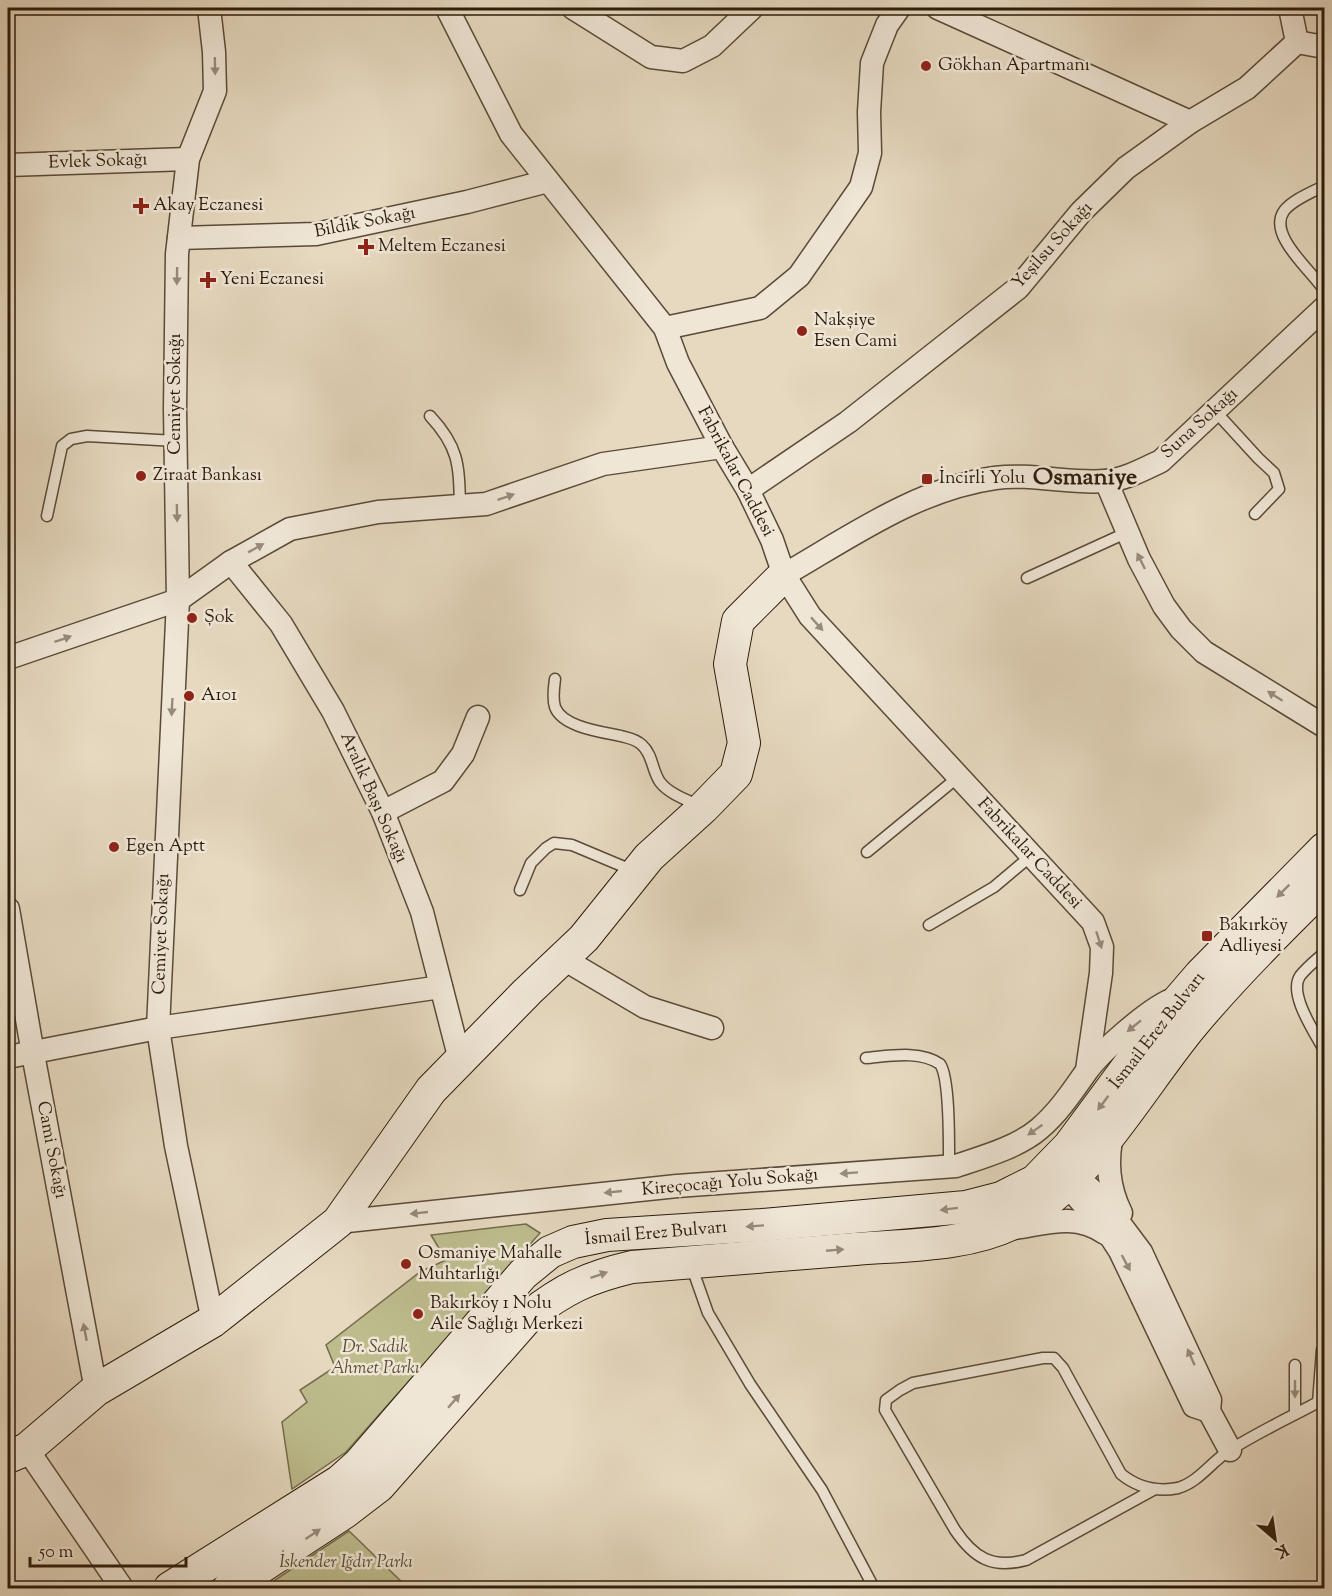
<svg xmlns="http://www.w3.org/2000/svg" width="1332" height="1596" font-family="'Sorts Mill Goudy',serif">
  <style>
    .green { fill: #bdbc8d; stroke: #746c4c; stroke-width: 1.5 }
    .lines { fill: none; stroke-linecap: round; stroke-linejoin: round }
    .lane-casing { stroke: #5a4b38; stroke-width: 13 }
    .street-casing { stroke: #5a4b38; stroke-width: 25 }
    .secondary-casing { stroke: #2c1c0b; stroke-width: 34 }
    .path { stroke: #2c1c0b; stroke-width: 4; stroke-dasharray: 4.5 3; stroke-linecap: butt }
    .lane { stroke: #efe6d6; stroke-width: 10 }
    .street { stroke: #efe6d6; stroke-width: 22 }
    .secondary { stroke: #efe6d6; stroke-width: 32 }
    .oneway { fill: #978b7b }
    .poi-dot { fill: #8f2418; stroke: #efe6d6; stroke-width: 2 }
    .labels { text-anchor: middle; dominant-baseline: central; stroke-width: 5; stroke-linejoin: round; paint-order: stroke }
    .poi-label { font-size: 18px; fill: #2c1c0b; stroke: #efe6d6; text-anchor: start }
    .street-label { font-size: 18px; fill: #2c1c0b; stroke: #efe6d6 }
    .park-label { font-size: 18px; font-style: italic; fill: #584c32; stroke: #efe6d6 }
    .district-label { font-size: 24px; font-weight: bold; fill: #2c1c0b; stroke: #efe6d6 }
  </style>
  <rect width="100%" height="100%" fill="#e6d9c0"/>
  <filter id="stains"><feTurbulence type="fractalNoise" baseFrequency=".00333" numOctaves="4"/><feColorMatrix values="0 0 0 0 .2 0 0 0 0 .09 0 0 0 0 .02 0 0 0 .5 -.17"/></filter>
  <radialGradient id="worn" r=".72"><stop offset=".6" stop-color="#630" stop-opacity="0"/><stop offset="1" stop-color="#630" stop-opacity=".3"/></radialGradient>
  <g class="green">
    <polygon points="526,1224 540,1233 346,1452 292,1489 282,1422 307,1402 300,1390 335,1367 326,1345 420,1272 446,1260 431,1235"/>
    <polygon points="349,1531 408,1588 263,1588"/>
  </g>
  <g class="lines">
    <defs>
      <g id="lane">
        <path d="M1324,186C1312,192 1292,200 1284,211C1267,235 1312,271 1324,290"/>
        <polyline points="1215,411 1258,458 1274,473 1279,489 1255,514"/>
        <path d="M430,416C459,447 459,465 460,506"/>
        <polyline points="47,516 62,446 71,439 87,436 176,441"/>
        <polyline points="1027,578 1128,532"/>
        <path d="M555,679C554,688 552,698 555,707C562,727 602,732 621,736C628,738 636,739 642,745C653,755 652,771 660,782C669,794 687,800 700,806"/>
        <polyline points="867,852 957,778"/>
        <polyline points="520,890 531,863 546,848 554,843 572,845 634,871"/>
        <polyline points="929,925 994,887 1032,855"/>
        <path d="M1324,953C1316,960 1307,967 1300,976C1288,994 1315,1033 1324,1050"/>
        <path d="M866,1058C889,1056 920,1050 940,1064C950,1078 949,1146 949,1166"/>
        <polyline points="691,1265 708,1313 750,1384 822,1490 874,1588"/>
        <polyline points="1295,1365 1295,1414"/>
        <polyline points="1318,1403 1322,1350"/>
        <path d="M1153,1490L1026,1560C992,1569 974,1558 955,1530L885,1410L886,1400L900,1390L913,1383L1043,1358H1054L1063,1368L1121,1474C1137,1487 1157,1492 1178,1488C1199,1482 1212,1461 1230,1450C1260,1431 1293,1416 1324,1399"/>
      </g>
      <g id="street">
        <polyline points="209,8 214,52 215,91 188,159 177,254 175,409 178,600 158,1028 176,1146 213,1321"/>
        <polyline points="447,8 511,134 665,328 678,363 722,447 748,490 772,540 784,575 810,616 1093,922 1102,947 1101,973 1087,1070"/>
        <polyline points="573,8 651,57 683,61 712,46 752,8"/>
        <polyline points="938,8 1190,122"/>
        <polyline points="1297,42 1324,47"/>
        <polyline points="8,165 188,159"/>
        <polyline points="179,238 316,234 467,202 548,181"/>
        <polyline points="665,328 760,308 799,276 861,187 870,153 869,112 872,63 887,25 899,8"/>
        <polyline points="1106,481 1139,559 1164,606 1181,629 1204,652 1324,726"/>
        <polyline points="748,490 848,422 1018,288 1081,212 1126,168 1190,122 1247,88 1297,42 1290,8"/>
        <polyline points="231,562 281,624 333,711 383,812 422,912 460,1060"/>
        <path d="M784,575C850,537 917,489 995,478C1030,473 1070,484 1105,481C1124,480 1144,469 1161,461L1324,308"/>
        <polyline points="8,658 178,600 231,562 290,529 378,512 486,504 603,464 722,447"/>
        <polyline points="383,812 443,781 463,754 478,717"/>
        <polyline points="8,909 33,1054 96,1390"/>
        <polyline points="562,958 645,1007 712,1028"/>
        <polyline points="8,1057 158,1028 441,987"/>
        <path d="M1113,1131C1106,1159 1108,1187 1121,1213"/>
        <polyline points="1060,1177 1107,1231 1120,1251 1194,1406 1209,1411"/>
        <polyline points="1066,1183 1085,1184 1102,1200 1141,1252 1210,1400 1209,1411 1230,1450"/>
        <path d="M338,1222L677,1186L956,1166C983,1157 1018,1147 1039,1129C1058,1113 1072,1092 1086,1072C1100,1052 1146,1012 1169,1001"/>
        <path d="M1015,1228C1048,1223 1075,1213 1105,1233"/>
        <polyline points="27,1449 122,1588"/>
      </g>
      <g id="secondary">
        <polyline points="8,1457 27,1449 96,1390 213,1321 338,1222 431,1090 527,992 584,938 649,857 703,808 736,774 744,743 730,664 738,621 784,575"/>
        <polyline points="170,1588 340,1481 359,1464 523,1274 550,1252 573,1242 607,1235 762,1225 966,1207 1001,1198 1035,1181 1069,1146 1169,1011 1200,975 1324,849"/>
        <path d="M229,1588L345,1512L379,1486L528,1317C563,1289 589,1277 632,1267C706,1261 781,1255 855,1249C905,1245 969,1246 1015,1222C1088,1186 1141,1086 1193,1024C1234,975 1279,930 1324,886"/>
      </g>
    </defs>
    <use href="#lane" class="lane-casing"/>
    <use href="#street" class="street-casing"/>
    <use href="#secondary" class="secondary-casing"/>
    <polyline class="path" points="358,1588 364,1586 368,1588"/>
    <use href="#lane" class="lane"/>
    <use href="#street" class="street"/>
    <use href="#secondary" class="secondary"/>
  </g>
  <defs><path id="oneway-solid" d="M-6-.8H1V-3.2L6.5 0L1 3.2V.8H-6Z" transform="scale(1.5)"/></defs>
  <g class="oneway">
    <use href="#oneway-solid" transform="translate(215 66) rotate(89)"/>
    <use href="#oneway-solid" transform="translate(177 276) rotate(91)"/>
    <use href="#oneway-solid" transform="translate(506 497) rotate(-19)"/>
    <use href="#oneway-solid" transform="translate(177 513) rotate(89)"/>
    <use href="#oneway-solid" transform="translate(256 548) rotate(-29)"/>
    <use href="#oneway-solid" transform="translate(1141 561) rotate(-116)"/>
    <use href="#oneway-solid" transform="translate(817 624) rotate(48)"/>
    <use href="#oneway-solid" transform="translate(63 639) rotate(-19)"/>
    <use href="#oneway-solid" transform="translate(1275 696) rotate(-148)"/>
    <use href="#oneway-solid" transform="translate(172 707) rotate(93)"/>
    <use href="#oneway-solid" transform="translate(1283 891) rotate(135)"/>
    <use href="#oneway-solid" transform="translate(1099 940) rotate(72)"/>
    <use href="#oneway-solid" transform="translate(1134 1026) rotate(141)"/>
    <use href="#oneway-solid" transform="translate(1103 1103) rotate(127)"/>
    <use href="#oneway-solid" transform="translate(1035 1130) rotate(145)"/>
    <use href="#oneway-solid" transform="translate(849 1173) rotate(176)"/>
    <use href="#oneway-solid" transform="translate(613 1192) rotate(174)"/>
    <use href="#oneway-solid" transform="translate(949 1209) rotate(173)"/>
    <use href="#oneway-solid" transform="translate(419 1213) rotate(174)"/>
    <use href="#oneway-solid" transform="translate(755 1226) rotate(176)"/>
    <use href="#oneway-solid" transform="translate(835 1250) rotate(-5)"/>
    <use href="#oneway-solid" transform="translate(1126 1263) rotate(62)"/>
    <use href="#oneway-solid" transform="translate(599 1275) rotate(-19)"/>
    <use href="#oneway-solid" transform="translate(85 1332) rotate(-101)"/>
    <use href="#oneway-solid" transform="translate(1191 1357) rotate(-114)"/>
    <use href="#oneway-solid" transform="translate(1295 1389) rotate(90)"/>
    <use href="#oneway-solid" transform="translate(454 1401) rotate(-49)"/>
    <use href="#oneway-solid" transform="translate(313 1534) rotate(-34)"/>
  </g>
  <g class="poi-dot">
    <circle cx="926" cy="66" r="6"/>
    <path d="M138 197h6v6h6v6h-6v6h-6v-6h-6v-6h6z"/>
    <path d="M363 238h6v6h6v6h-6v6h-6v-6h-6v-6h6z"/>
    <path d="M205 271h6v6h6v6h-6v6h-6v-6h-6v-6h6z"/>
    <circle cx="802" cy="331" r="6"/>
    <circle cx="141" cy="476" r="6"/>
    <rect x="921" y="473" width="12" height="12" rx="3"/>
    <circle cx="192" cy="618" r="6"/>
    <circle cx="189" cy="696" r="6"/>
    <circle cx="114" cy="847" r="6"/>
    <rect x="1201" y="930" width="12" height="12" rx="3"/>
    <circle cx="406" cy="1264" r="6"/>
    <circle cx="418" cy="1314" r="6"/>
  </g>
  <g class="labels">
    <g class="poi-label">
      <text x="938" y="66">Gökhan Apartmanı</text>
      <text x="153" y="206">Akay Eczanesi</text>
      <text x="378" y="247">Meltem Eczanesi</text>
      <text x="220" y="280">Yeni Eczanesi</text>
      <text x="814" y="321">Nakşiye<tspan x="814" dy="21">Esen Cami</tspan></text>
      <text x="153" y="476">Ziraat Bankası</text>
      <text x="939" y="479">İncirli Yolu</text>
      <text x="204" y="618">Şok</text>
      <text x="201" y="696">A101</text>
      <text x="126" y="847">Egen Aptt</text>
      <text x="1219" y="926">Bakırköy<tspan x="1219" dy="21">Adliyesi</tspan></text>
      <text x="418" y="1254">Osmaniye Mahalle<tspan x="418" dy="21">Muhtarlığı</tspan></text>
      <text x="430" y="1304">Bakırköy 1 Nolu<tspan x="430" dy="21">Aile Sağlığı Merkezi</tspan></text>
    </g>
    <g class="street-label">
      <text transform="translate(98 162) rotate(-2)">Evlek Sokağı</text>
      <text transform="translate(365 223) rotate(-11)">Bildik Sokağı</text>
      <text transform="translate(1053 246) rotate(-48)">Yeşilsu Sokağı</text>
      <text transform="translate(176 394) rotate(-90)">Cemiyet Sokağı</text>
      <text transform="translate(1200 424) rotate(-42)">Suna Sokağı</text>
      <text transform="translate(735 472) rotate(62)">Fabrikalar Caddesi</text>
      <text transform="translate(373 798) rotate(66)">Aralık Başı Sokağı</text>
      <text transform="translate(1029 854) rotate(47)">Fabrikalar Caddesi</text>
      <text transform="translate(162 934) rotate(-88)">Cemiyet Sokağı</text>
      <text transform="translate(1158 1031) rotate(-52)">İsmail Erez Bulvarı</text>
      <text transform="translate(51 1150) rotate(79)">Cami Sokağı</text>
      <text transform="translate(730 1183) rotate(-5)">Kireçocağı Yolu Sokağı</text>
      <text transform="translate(656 1234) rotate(-5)">İsmail Erez Bulvarı</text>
    </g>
    <g class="park-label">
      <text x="375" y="1348">Dr. Sadık<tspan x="375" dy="21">Ahmet Parkı</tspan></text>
      <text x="346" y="1563">İskender Iğdır Parkı</text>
    </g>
    <g class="district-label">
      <text x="1085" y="478">Osmaniye</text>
    </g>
  </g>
  <rect width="1332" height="1596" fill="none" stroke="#e6d9c0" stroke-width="30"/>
  <rect x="9" y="9" width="1314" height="1578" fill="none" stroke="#2c1c0b" stroke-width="3"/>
  <rect x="15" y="15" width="1302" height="1566" fill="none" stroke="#2c1c0b" stroke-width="1.5"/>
  <g transform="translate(1275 1539) rotate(151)" stroke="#efe6d6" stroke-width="4.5" paint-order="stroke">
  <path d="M0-4.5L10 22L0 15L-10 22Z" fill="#2c1c0b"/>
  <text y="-9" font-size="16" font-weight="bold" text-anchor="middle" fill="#2c1c0b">K</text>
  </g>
  <path d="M30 1557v9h156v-9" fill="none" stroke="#2c1c0b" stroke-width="3"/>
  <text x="39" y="1557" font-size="18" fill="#2c1c0b" stroke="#efe6d6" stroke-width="4.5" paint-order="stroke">50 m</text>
  <rect width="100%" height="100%" filter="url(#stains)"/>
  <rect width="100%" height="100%" fill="url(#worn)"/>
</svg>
